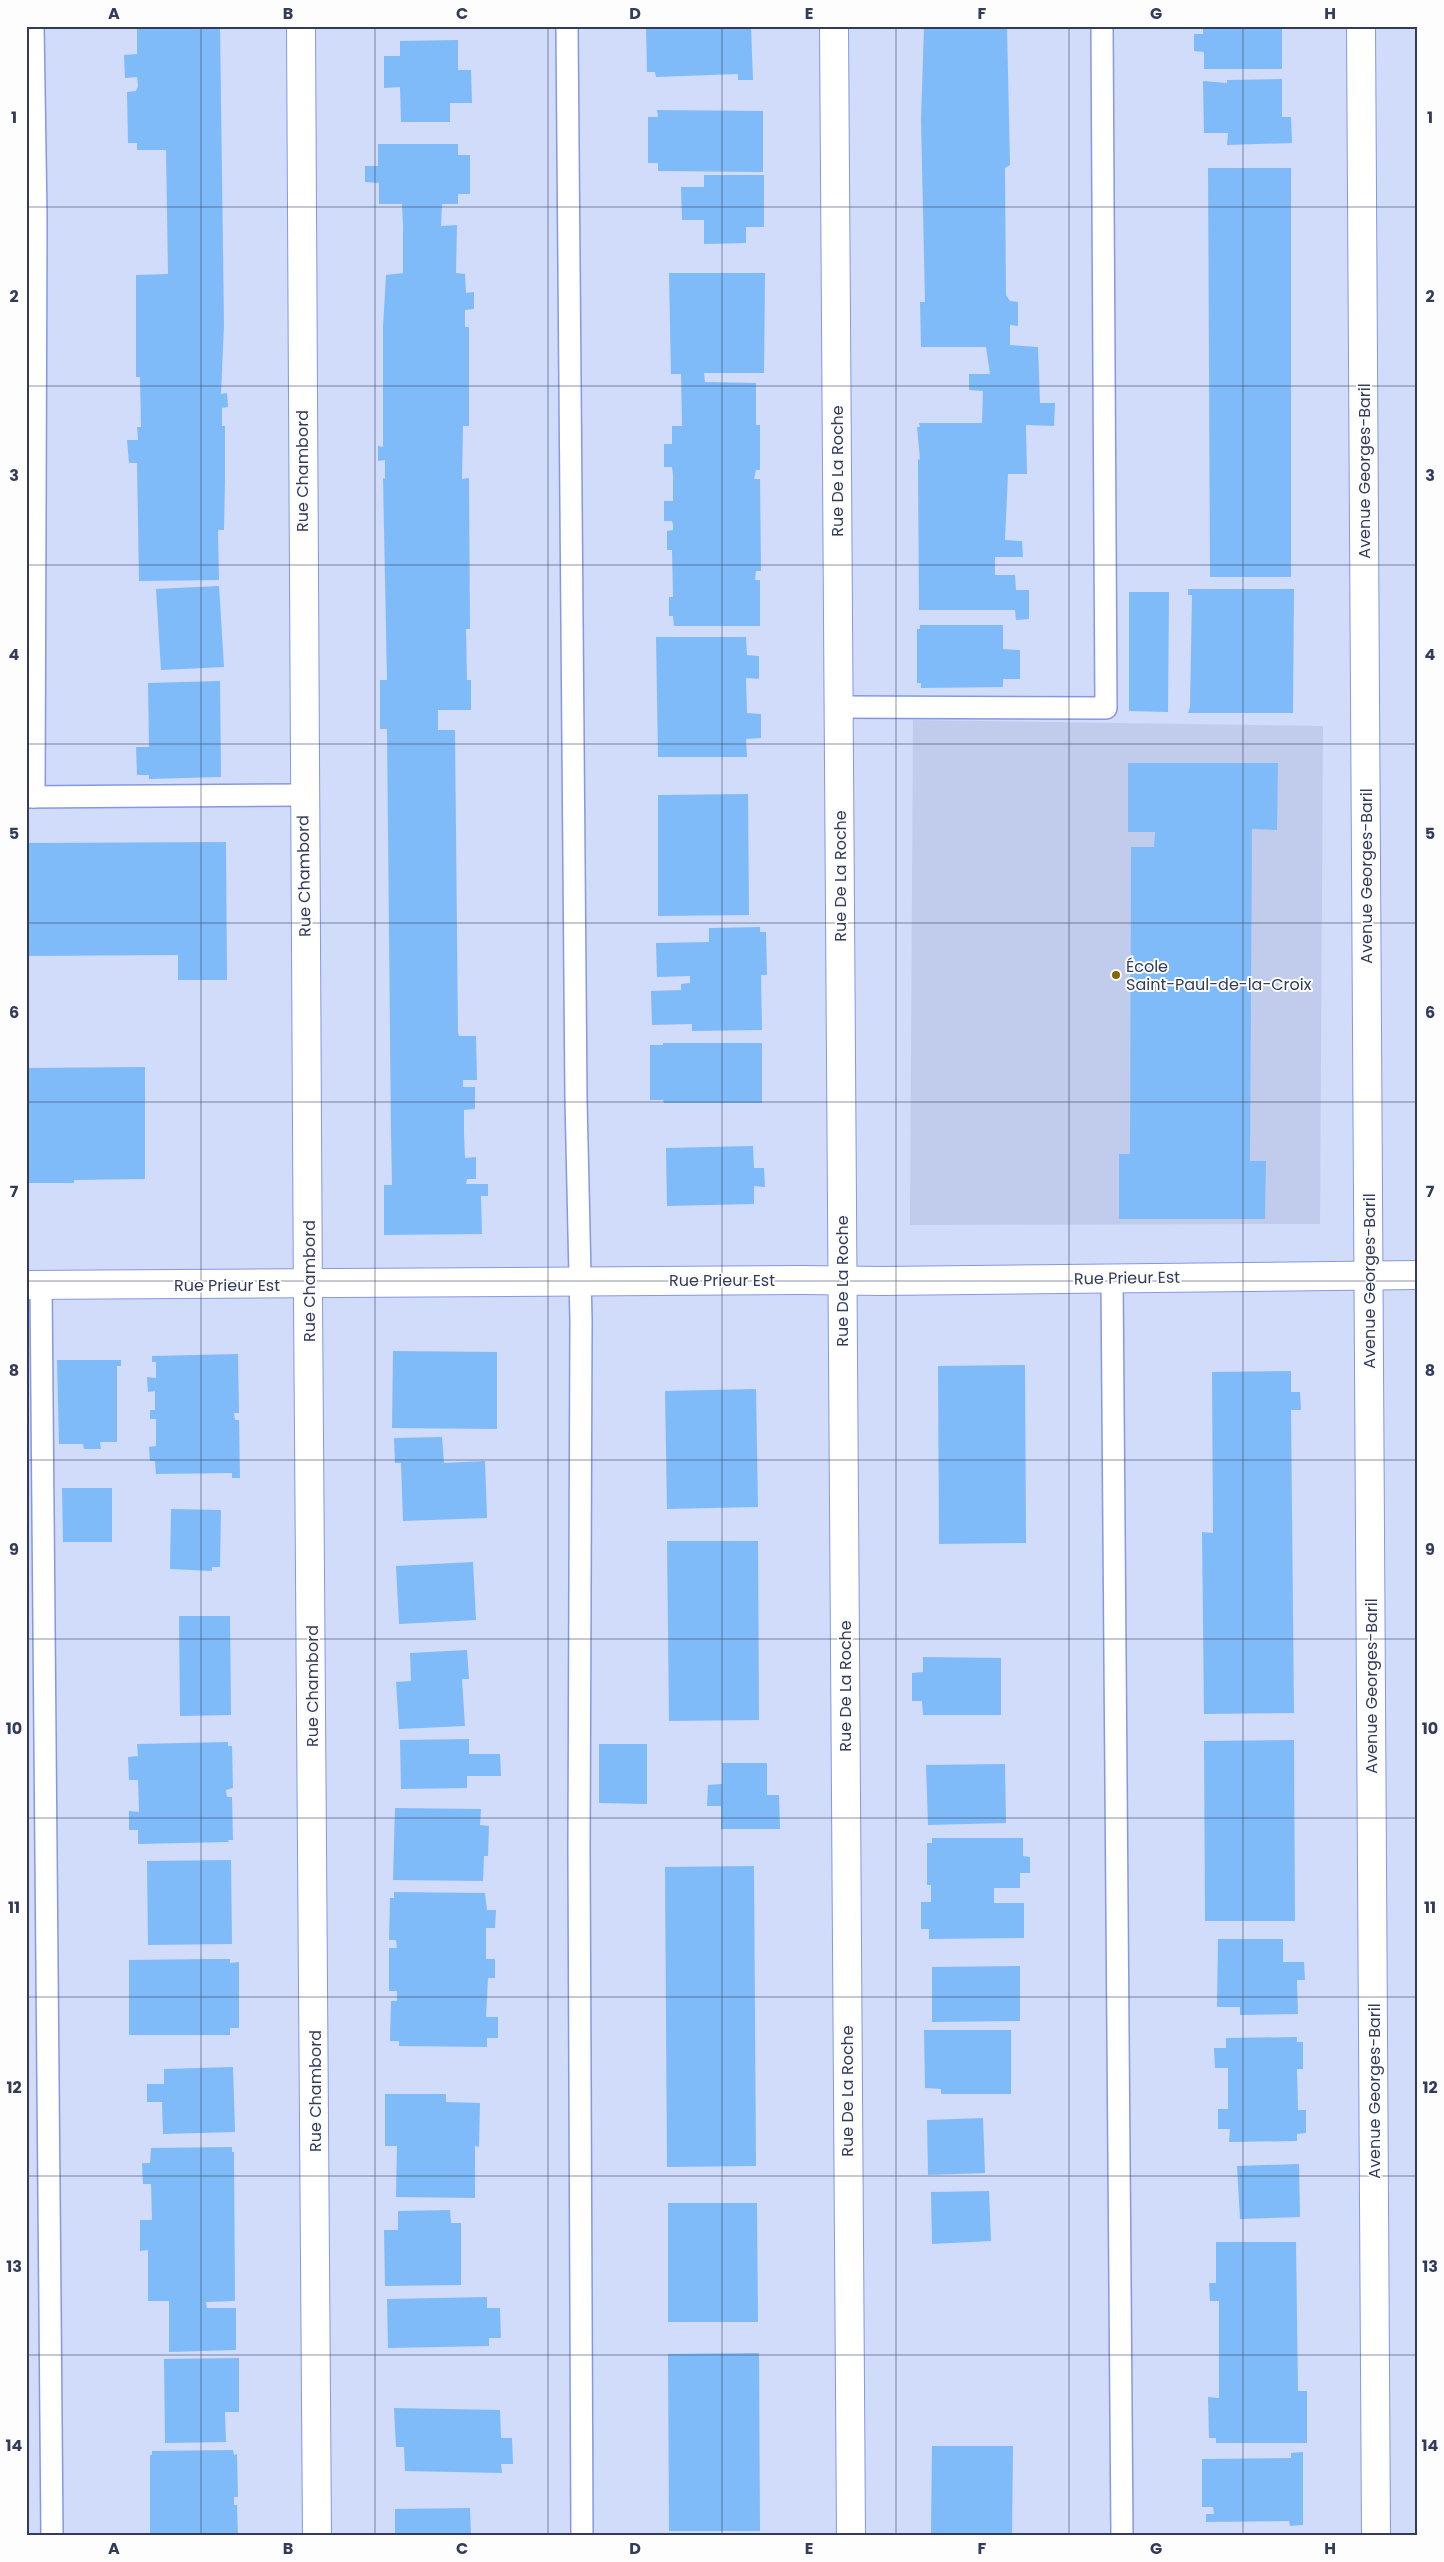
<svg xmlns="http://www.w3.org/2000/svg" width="1444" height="2562" font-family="Poppins,sans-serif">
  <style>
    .built { fill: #c1cced }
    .building { fill: #80bbf9 }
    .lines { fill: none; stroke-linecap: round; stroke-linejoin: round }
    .service-casing { stroke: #8499e1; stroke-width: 24 }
    .minor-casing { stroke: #8499e1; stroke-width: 30 }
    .service { stroke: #fff; stroke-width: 21 }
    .minor { stroke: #fff; stroke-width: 28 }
    .grid { fill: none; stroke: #323b5a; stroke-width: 1; stroke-opacity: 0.55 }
    .poi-dot { fill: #836800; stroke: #fdfdfd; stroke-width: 2 }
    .labels { text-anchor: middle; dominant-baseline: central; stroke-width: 4; stroke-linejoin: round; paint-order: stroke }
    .street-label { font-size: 16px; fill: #323b5a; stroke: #fdfdfd }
    .poi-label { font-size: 16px; fill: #323b5a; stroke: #fdfdfd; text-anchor: start }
    .neatline { fill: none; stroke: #323b5a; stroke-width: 2 }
    .grid-label { font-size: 16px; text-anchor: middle; font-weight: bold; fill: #323b5a }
  </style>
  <rect width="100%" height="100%" fill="#d1dbfa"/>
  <polygon class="built" points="913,720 1323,726 1320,1224 910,1225"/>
  <g class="building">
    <polygon points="137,26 220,26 224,325 221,394 227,393 228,407 222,408 222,426 225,426 225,481 224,530 218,530 219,580 139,581 137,463 129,463 127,440 138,440 137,427 141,427 140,377 136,377 136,275 168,274 166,150 137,150 137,143 128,143 127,92 136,91 138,86 137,77 125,78 124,55 137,54"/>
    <polygon points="646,26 751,26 753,80 738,80 738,74 656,77 655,72 647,72"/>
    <polygon points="924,26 1007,26 1010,165 1005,168 1006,295 1010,301 1018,302 1018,326 1010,325 1010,345 1038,347 1040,403 1055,403 1054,426 1026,425 1027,474 1008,474 1005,540 1022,541 1023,557 995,557 995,575 1015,575 1016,590 1029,590 1029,619 1016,620 1015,610 919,610 918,468 918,459 920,460 917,427 920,427 919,423 982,423 983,391 969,390 969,374 990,374 986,347 921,347 920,302 925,302 921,120"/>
    <polygon points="1203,26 1282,26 1282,69 1204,69 1204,52 1194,51 1194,34 1203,34"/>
    <polygon points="458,40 458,70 471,70 472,103 450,103 450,122 401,122 400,87 384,88 384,56 400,56 400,41"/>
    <polygon points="1282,79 1282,117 1291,117 1292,143 1227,145 1228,133 1204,133 1203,81 1227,83 1227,80"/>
    <polygon points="657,110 763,111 763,172 658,171 658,163 648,163 648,117 658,117"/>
    <polygon points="378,144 458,144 458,155 470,155 470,194 458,194 458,204 442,204 441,226 457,225 456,273 465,274 466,293 474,292 474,309 465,310 465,327 469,327 469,426 463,426 462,479 469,478 470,629 466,629 467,680 471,680 471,710 438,710 438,730 455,730 458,1033 459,1036 476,1036 477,1080 463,1080 463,1087 475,1087 475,1109 464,1110 464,1133 465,1158 476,1157 476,1179 467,1179 466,1184 488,1184 488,1196 481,1196 482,1234 384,1235 384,1185 392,1185 391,1134 387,729 380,729 380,680 387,680 383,478 385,479 385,460 378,461 378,446 383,447 383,327 386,275 403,273 403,226 402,204 379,204 379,183 365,182 365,166 378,166"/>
    <polygon points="1208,168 1291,168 1291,577 1210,577"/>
    <polygon points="704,175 764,175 764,227 746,227 746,243 704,244 704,220 682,220 681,187 704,187"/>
    <polygon points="669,273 765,273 764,373 704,373 705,382 756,383 756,425 760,425 760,470 756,470 754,479 760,479 761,571 756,571 755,580 760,580 760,626 674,626 673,616 669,616 669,597 673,597 672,550 667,550 667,531 673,530 673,525 672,521 664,521 664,501 673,501 673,474 672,467 664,467 664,444 672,444 672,426 682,426 681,374 671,374"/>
    <polygon points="219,586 224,667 161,670 156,589"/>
    <polygon points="1188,589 1294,589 1293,713 1188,713 1190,707 1192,595 1188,595"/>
    <polygon points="1129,592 1169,592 1168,712 1129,711"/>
    <polygon points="920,625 1003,625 1003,649 1020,650 1020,679 1003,679 1003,687 921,688 921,683 917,683 917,629 920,629"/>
    <polygon points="656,637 746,637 747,655 759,656 759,679 746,678 747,713 761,714 761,738 746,739 747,757 658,757"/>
    <polygon points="220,681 221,777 149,779 149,775 137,775 136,747 149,747 148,683"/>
    <polygon points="1128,763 1278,763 1277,830 1252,829 1250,1161 1266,1161 1265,1219 1119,1219 1119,1154 1130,1154 1131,847 1154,847 1155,832 1128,832"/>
    <polygon points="748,794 749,915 658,916 658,795"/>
    <polygon points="226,842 227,980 178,980 178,955 26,956 26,843"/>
    <polygon points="760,927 760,932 766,932 767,975 761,975 762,1030 692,1031 692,1024 652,1025 651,991 681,990 681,984 690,983 690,976 657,977 656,943 709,942 709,928"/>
    <polygon points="663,1043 762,1043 762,1103 664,1103 663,1100 650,1100 650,1045 663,1045"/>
    <polygon points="145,1067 145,1179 74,1180 74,1183 26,1183 26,1068"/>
    <polygon points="753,1146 754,1168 764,1168 765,1187 754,1186 754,1204 667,1206 666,1148"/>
    <polygon points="393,1351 497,1352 497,1429 392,1428"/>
    <polygon points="238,1354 239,1413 234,1413 235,1420 239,1420 240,1478 232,1478 232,1473 156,1474 155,1461 150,1461 149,1447 156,1446 156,1419 150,1419 150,1410 155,1410 155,1391 148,1392 147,1377 156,1378 156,1362 152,1362 152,1356"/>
    <polygon points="57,1360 121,1360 121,1366 117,1366 117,1442 100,1442 101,1449 84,1449 83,1444 59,1444"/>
    <polygon points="1025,1365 1026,1543 939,1544 938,1366"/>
    <polygon points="1291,1371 1291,1392 1300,1392 1301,1410 1291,1410 1294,1713 1204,1714 1202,1532 1213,1533 1212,1372"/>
    <polygon points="756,1389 758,1507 667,1509 665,1391"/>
    <polygon points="442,1437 444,1463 485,1461 487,1518 403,1521 401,1463 395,1463 394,1438"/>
    <polygon points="62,1488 112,1488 112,1542 63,1542"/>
    <polygon points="171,1509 221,1510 220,1567 212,1567 212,1571 170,1569"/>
    <polygon points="667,1541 758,1541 759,1720 669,1721"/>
    <polygon points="473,1562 476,1620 399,1624 396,1566"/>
    <polygon points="179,1616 230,1616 231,1715 180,1716"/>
    <polygon points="467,1650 469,1679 462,1679 465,1726 399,1729 396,1682 411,1681 410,1653"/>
    <polygon points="923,1657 1001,1658 1001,1715 923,1715 922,1701 912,1701 912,1673 923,1672"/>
    <polygon points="469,1739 469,1754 500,1754 501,1776 467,1776 467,1788 401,1789 400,1740"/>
    <polygon points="1294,1740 1295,1921 1205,1921 1204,1741"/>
    <polygon points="228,1742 228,1746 232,1746 233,1788 226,1790 227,1797 232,1797 233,1840 228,1840 229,1842 138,1844 138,1830 129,1830 129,1811 139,1812 138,1780 129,1780 128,1757 138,1756 137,1744"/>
    <polygon points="599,1744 647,1744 647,1804 599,1803"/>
    <polygon points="722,1763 767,1763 767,1795 779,1795 780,1829 721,1829 721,1806 707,1806 708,1785 722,1784"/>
    <polygon points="1005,1764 1006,1823 928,1825 926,1765"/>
    <polygon points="395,1808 481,1809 480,1825 489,1826 488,1856 484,1856 483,1881 393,1880"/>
    <polygon points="932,1838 1023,1838 1023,1856 1030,1857 1030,1873 1020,1873 1020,1888 994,1888 994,1903 1024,1903 1024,1938 929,1939 929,1929 921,1929 921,1902 931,1902 931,1885 927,1885 927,1843 932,1843"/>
    <polygon points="231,1860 232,1944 148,1945 147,1861"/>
    <polygon points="754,1866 756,2166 667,2167 665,1867"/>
    <polygon points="394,1892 485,1893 487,1910 496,1910 495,1928 486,1928 486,1959 495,1959 495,1978 488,1978 486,2017 498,2017 498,2038 487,2038 487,2047 399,2046 399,2041 390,2041 391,2001 397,2001 397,1991 389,1991 389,1948 397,1948 396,1940 389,1940 390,1898 394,1898"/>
    <polygon points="1218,1939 1283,1939 1283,1962 1304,1962 1305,1980 1297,1980 1298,2014 1240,2015 1240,2007 1217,2007"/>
    <polygon points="209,1959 230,1959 230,1963 239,1962 239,2028 230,2028 230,2035 129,2035 129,1960"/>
    <polygon points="1020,1966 1020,2021 932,2022 932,1967"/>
    <polygon points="924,2030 1011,2030 1011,2094 941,2094 941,2089 925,2088"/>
    <polygon points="1297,2037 1297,2042 1303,2042 1303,2069 1297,2069 1298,2110 1306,2110 1306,2133 1297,2134 1297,2141 1229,2142 1230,2129 1218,2129 1218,2109 1228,2109 1228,2068 1215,2068 1214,2048 1226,2048 1226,2038"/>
    <polygon points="233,2067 235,2132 163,2134 162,2102 147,2102 147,2084 164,2084 164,2069"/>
    <polygon points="385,2094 446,2094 446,2102 480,2103 479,2147 475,2146 475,2198 396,2197 397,2146 385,2146"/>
    <polygon points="983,2118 985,2173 928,2175 927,2120"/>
    <polygon points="232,2147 232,2152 234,2152 235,2301 206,2302 207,2308 236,2308 236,2350 169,2352 169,2301 148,2301 148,2250 140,2251 140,2220 152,2220 151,2184 143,2184 142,2163 150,2163 151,2148"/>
    <polygon points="1299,2164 1300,2217 1240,2219 1237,2166"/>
    <polygon points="989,2191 991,2241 932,2244 931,2192"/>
    <polygon points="668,2203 757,2203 758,2322 668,2322"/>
    <polygon points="450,2210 451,2223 461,2223 461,2285 385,2286 384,2230 398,2230 398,2211"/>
    <polygon points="1216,2242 1296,2242 1298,2391 1307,2391 1307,2443 1216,2443 1216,2438 1209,2438 1208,2397 1219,2398 1219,2301 1210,2301 1209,2283 1216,2283"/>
    <polygon points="487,2297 487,2308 500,2308 501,2338 489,2338 489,2346 388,2348 387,2299"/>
    <polygon points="759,2353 760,2531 669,2531 668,2354"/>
    <polygon points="239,2358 239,2412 225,2412 226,2442 165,2443 164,2359"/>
    <polygon points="394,2408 500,2410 501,2438 512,2438 513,2464 501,2464 502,2473 405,2471 404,2447 396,2447"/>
    <polygon points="932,2446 1013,2446 1012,2536 931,2536"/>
    <polygon points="233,2450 234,2455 237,2454 238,2497 234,2497 234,2505 237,2505 238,2536 150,2536 150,2455 152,2455 152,2451"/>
    <polygon points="1303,2452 1303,2525 1290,2526 1289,2521 1206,2522 1206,2514 1214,2514 1213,2507 1202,2507 1202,2459 1291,2458 1291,2453"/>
    <polygon points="470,2508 471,2536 395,2536 395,2509"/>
  </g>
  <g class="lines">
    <defs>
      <g id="service">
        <polyline points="33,26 36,218 34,797"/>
        <polyline points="567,26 576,1099 581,1320 579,1850 582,2536"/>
        <polyline points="839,707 1106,708 1102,26"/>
        <polyline points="26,797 303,795"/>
        <polyline points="1112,1278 1122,2536"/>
        <polyline points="41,1285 52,2536"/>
      </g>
      <g id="minor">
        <path d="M301,26C303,863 312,1699 317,2536"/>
        <polyline points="834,26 851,2536"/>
        <polyline points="1361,26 1376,2536"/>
        <polyline points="26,1285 802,1280 882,1281 1418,1275"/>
      </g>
    </defs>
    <use href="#service" class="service-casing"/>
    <use href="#minor" class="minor-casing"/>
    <use href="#service" class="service"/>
    <use href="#minor" class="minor"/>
  </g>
  <path class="grid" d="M201,26V2536M375,26V2536M548,26V2536M722,26V2536M896,26V2536M1069,26V2536M1243,26V2536M26,207H1418M26,386H1418M26,565H1418M26,744H1418M26,923H1418M26,1102H1418M26,1281H1418M26,1460H1418M26,1639H1418M26,1818H1418M26,1997H1418M26,2176H1418M26,2355H1418"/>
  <circle class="poi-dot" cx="1116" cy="975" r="5"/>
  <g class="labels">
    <g class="street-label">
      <text transform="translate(302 471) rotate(-90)">Rue Chambord</text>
      <text transform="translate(837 471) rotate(-90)">Rue De La Roche</text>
      <text transform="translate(1364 471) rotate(-90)">Avenue Georges-Baril</text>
      <text transform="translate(304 876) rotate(-91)">Rue Chambord</text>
      <text transform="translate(840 876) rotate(-90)">Rue De La Roche</text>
      <text transform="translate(1366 876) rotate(-90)">Avenue Georges-Baril</text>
      <text transform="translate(1127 1278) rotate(-1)">Rue Prieur Est</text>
      <text x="722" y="1280">Rue Prieur Est</text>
      <text transform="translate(309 1281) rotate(-90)">Rue Chambord</text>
      <text transform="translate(842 1281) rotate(-90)">Rue De La Roche</text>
      <text transform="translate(1369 1281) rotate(-90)">Avenue Georges-Baril</text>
      <text x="227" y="1285">Rue Prieur Est</text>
      <text transform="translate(312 1686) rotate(-90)">Rue Chambord</text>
      <text transform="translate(845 1686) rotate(-90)">Rue De La Roche</text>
      <text transform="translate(1371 1686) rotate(-90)">Avenue Georges-Baril</text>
      <text transform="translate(315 2091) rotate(-90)">Rue Chambord</text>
      <text transform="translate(847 2091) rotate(-90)">Rue De La Roche</text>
      <text transform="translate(1374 2091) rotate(-90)">Avenue Georges-Baril</text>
    </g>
    <g class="poi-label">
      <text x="1126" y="966">École<tspan x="1126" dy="18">Saint-Paul-de-la-Croix</tspan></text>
    </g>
  </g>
  <rect width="1444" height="2562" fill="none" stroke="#fdfdfd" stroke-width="55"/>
  <rect x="28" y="28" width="1388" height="2506" class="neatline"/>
  <g class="grid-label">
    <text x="114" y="19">A</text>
    <text x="288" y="19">B</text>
    <text x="462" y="19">C</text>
    <text x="635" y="19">D</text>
    <text x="809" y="19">E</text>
    <text x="982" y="19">F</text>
    <text x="1156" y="19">G</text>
    <text x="1330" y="19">H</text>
    <text x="14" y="123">1</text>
    <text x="1430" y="123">1</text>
    <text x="14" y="302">2</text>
    <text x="1430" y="302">2</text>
    <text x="14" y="481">3</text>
    <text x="1430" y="481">3</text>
    <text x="14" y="660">4</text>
    <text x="1430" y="660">4</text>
    <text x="14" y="839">5</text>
    <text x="1430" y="839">5</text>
    <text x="14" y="1018">6</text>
    <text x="1430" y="1018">6</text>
    <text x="14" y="1197">7</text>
    <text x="1430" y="1197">7</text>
    <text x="14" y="1376">8</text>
    <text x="1430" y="1376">8</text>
    <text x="14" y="1555">9</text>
    <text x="1430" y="1555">9</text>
    <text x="14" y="1734">10</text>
    <text x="1430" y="1734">10</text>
    <text x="14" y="1913">11</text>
    <text x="1430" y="1913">11</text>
    <text x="14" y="2093">12</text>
    <text x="1430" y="2093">12</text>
    <text x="14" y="2272">13</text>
    <text x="1430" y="2272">13</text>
    <text x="14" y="2451">14</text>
    <text x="1430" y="2451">14</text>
    <text x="114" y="2554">A</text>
    <text x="288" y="2554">B</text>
    <text x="462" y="2554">C</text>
    <text x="635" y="2554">D</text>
    <text x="809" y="2554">E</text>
    <text x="982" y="2554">F</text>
    <text x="1156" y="2554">G</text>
    <text x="1330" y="2554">H</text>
  </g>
</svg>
